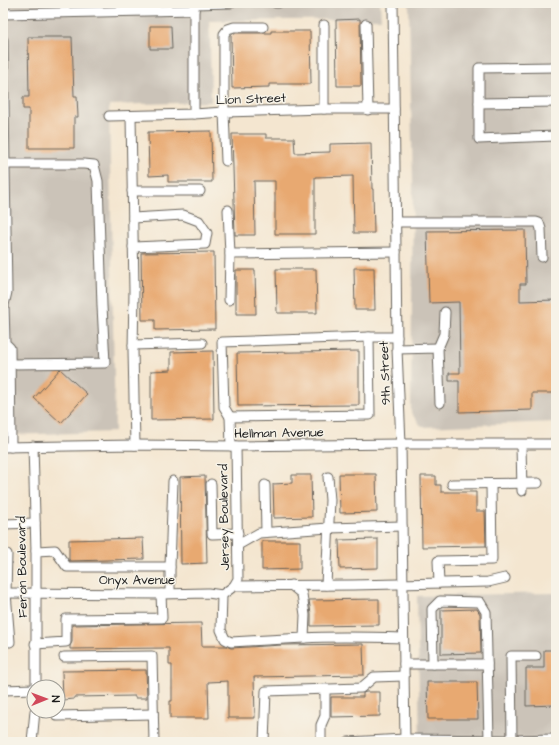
<svg xmlns="http://www.w3.org/2000/svg" width="559" height="745" font-family="'Architects Daughter',sans-serif">
  <style>
    .industrial { fill: #cbc3b8 }
    .building { fill: #e8a971 }
    .lines { fill: none; stroke-linecap: round; stroke-linejoin: round }
    .minor-casing { stroke: #68635b; stroke-width: 11 }
    .minor { stroke: #fff; stroke-width: 9 }
    .labels { text-anchor: middle; dominant-baseline: central; stroke-width: 3; stroke-linejoin: round; paint-order: stroke }
    .street-label { font-size: 13px; fill: #1c1c1c; stroke: #f7f3e8 }
  </style>
  <rect width="100%" height="100%" fill="#f7f3e8"/>
  <filter id="ink" filterUnits="userSpaceOnUse"><feTurbulence type="fractalNoise" baseFrequency=".025" numOctaves="2"/><feDisplacementMap in="SourceGraphic" scale="8" xChannelSelector="R" yChannelSelector="G"/><feConvolveMatrix kernelMatrix="1 2 1 2 8 2 1 2 1" color-interpolation-filters="sRGB"/></filter>
  <filter id="wash" filterUnits="userSpaceOnUse"><feTurbulence type="fractalNoise" baseFrequency=".012" numOctaves="4" result="noise"/><feDisplacementMap in="SourceGraphic" scale="16" xChannelSelector="R" yChannelSelector="G"/><feGaussianBlur stdDeviation="0.9" result="paint"/><feColorMatrix in="noise" values="0 0 0 0 0 0 0 0 0 0 0 0 0 0 0 0 0 1.4 0 .05"/><feComposite in="paint" operator="in"/></filter>
  <g filter="url(#wash)">
    <rect width="100%" height="100%" fill="#f4e6d0"/>
    <g class="industrial">
      <polygon points="3,3 380,3 381,19 209,21 210,39 211,102 109,105 115,432 3,435"/>
      <polygon points="409,3 556,3 556,422 422,427 411,413 413,183 410,61"/>
      <polygon points="556,593 556,742 420,742 417,596"/>
    </g>
    <g id="blocks">
      <g class="building">
        <polygon points="360,19 361,86 337,86 336,20"/>
        <polygon points="150,26 171,26 172,49 150,49"/>
        <polygon points="271,31 310,31 311,84 269,84 269,87 232,88 231,35 234,33 271,33"/>
        <polygon points="28,37 72,37 74,96 77,96 78,117 74,117 74,148 29,148 29,109 23,109 23,97 29,97"/>
        <polygon points="211,131 212,182 168,182 168,175 149,176 148,132"/>
        <polygon points="232,134 266,134 266,138 294,138 295,153 330,152 330,144 371,143 372,189 373,189 374,233 354,233 353,176 315,177 315,234 275,234 275,181 254,181 255,235 235,235"/>
        <polygon points="525,230 526,284 520,284 520,301 556,300 556,393 532,393 532,410 459,412 459,381 449,381 449,373 460,373 459,302 429,303 427,231"/>
        <polygon points="214,252 215,329 155,330 155,320 142,320 141,253"/>
        <polygon points="354,268 374,268 375,310 355,310"/>
        <polygon points="276,269 316,269 317,313 277,313"/>
        <polygon points="236,270 255,270 256,314 236,314"/>
        <polygon points="213,351 214,419 151,420 151,371 171,370 171,352"/>
        <polygon points="359,351 359,405 238,406 237,353"/>
        <polygon points="60,369 87,394 61,423 34,398"/>
        <polygon points="339,474 376,474 377,512 340,513"/>
        <polygon points="292,475 311,475 312,517 274,518 273,484 292,483"/>
        <polygon points="205,476 207,563 181,564 180,477"/>
        <polygon points="421,476 436,476 436,485 441,485 441,492 476,492 476,511 485,511 486,546 422,547"/>
        <polygon points="143,538 144,559 70,561 69,559 69,540"/>
        <polygon points="378,539 378,568 340,569 339,540"/>
        <polygon points="262,541 300,541 300,569 262,570"/>
        <polygon points="379,599 379,625 311,626 311,614 309,600"/>
        <polygon points="477,609 480,614 481,653 441,654 441,610"/>
        <polygon points="201,623 202,646 226,646 231,648 282,645 363,644 364,675 254,677 255,718 228,718 228,681 208,682 209,718 170,718 170,701 172,701 172,665 169,665 169,648 70,649 70,646 72,642 72,625"/>
        <polygon points="544,650 556,650 556,705 526,706 526,668 544,668"/>
        <polygon points="146,670 147,698 135,698 135,696 74,697 74,699 63,700 62,671"/>
        <polygon points="427,682 477,682 478,719 428,719"/>
        <polygon points="366,692 380,692 380,716 331,717 331,697 363,697 363,693"/>
      </g>
    </g>
  </g>
  <g filter="url(#ink)">
    <use href="#blocks" fill-opacity="0" stroke="#68635b" stroke-width="1"/>
    <g class="lines">
      <defs>
        <g id="minor">
          <polyline points="194,3 194,114"/>
          <polyline points="276,3 278,3"/>
          <polyline points="393,3 396,252 397,349 401,444 405,742"/>
          <polyline points="194,4 231,3"/>
          <polyline points="3,14 194,10"/>
          <polyline points="366,24 368,110"/>
          <polyline points="324,25 324,109"/>
          <polyline points="3,40 7,292 4,305 5,343 10,348 11,447"/>
          <polyline points="556,67 479,68 479,139 556,136"/>
          <polyline points="479,103 556,102"/>
          <polyline points="109,116 194,114 224,112 324,109 394,109"/>
          <polyline points="131,116 134,291 133,350 135,445"/>
          <polyline points="226,161 224,112 224,34 228,29 234,27 263,27"/>
          <polyline points="5,164 84,164 94,165 98,181 102,306 105,363 10,364"/>
          <polyline points="132,191 200,191"/>
          <polyline points="228,210 230,254 229,300"/>
          <polyline points="133,218 183,215 199,221 207,233 205,244 133,247"/>
          <polyline points="395,222 536,222 539,223 541,229 542,257"/>
          <polyline points="230,254 396,252"/>
          <polyline points="133,345 202,343"/>
          <polyline points="438,348 444,334 445,312"/>
          <polyline points="397,349 438,348 440,403"/>
          <polyline points="230,417 224,407 222,342 369,337"/>
          <polyline points="521,445 522,491"/>
          <polyline points="33,446 36,551 36,687"/>
          <polyline points="231,446 230,417 370,415 369,337 397,337"/>
          <polyline points="3,447 135,445 236,446 401,444 556,444"/>
          <polyline points="211,484 212,534 238,533"/>
          <polyline points="452,484 538,483"/>
          <polyline points="265,485 266,532"/>
          <polyline points="3,524 35,523"/>
          <polyline points="238,545 259,533 329,528 402,526"/>
          <polyline points="36,551 55,550 67,567 170,567 170,593"/>
          <polyline points="7,554 6,593 10,642"/>
          <polyline points="170,567 173,481"/>
          <polyline points="439,583 438,561 492,560 491,484"/>
          <polyline points="326,585 330,500 328,477"/>
          <polyline points="234,586 353,585 488,582 505,578"/>
          <polyline points="3,593 161,594 208,593 222,595 234,586 238,579 236,446"/>
          <polyline points="222,595 221,630 225,639 231,642 304,638 305,615 302,594 291,585"/>
          <path d="M304,638C337,636 370,637 403,638"/>
          <polyline points="35,644 66,642 66,619 162,618 161,594"/>
          <polyline points="64,657 152,656 154,742"/>
          <polyline points="404,664 433,664 432,609 440,601 480,602 486,612 489,740"/>
          <polyline points="433,664 487,664"/>
          <polyline points="3,690 34,689"/>
          <polyline points="57,716 153,714"/>
          <polyline points="32,742 35,711"/>
          <polyline points="264,742 266,691 361,688 374,677 404,676"/>
          <polyline points="321,742 321,725 325,716 325,689"/>
          <polyline points="348,742 405,739 512,740 556,739"/>
          <polyline points="512,742 511,656 536,656"/>
        </g>
      </defs>
      <use href="#minor" class="minor-casing"/>
      <use href="#minor" class="minor"/>
    </g>
  </g>
  <g class="labels">
    <g class="street-label">
      <text transform="translate(251 99) rotate(-2)">Lion Street</text>
      <text transform="translate(385 373) rotate(-92)">9th Street</text>
      <text transform="translate(279 433) rotate(-1)">Hellman Avenue</text>
      <text transform="translate(224 517) rotate(-91)">Jersey Boulevard</text>
      <text transform="translate(22 567) rotate(-91)">Feron Boulevard</text>
      <text x="137" y="580">Onyx Avenue</text>
    </g>
  </g>
  <rect width="559" height="745" fill="none" stroke="#f7f3e8" stroke-width="16"/>
  <g transform="translate(46 699) rotate(89)"><circle r="19" fill="#f7f3e8" stroke="#9f9d96"/>
  <path d="M0-3L7 15L0 10L-7 15Z" fill="#d1495b"/>
  <text y="-6" font-size="11" font-weight="bold" text-anchor="middle" fill="#1c1c1c">N</text>
  </g>
</svg>
